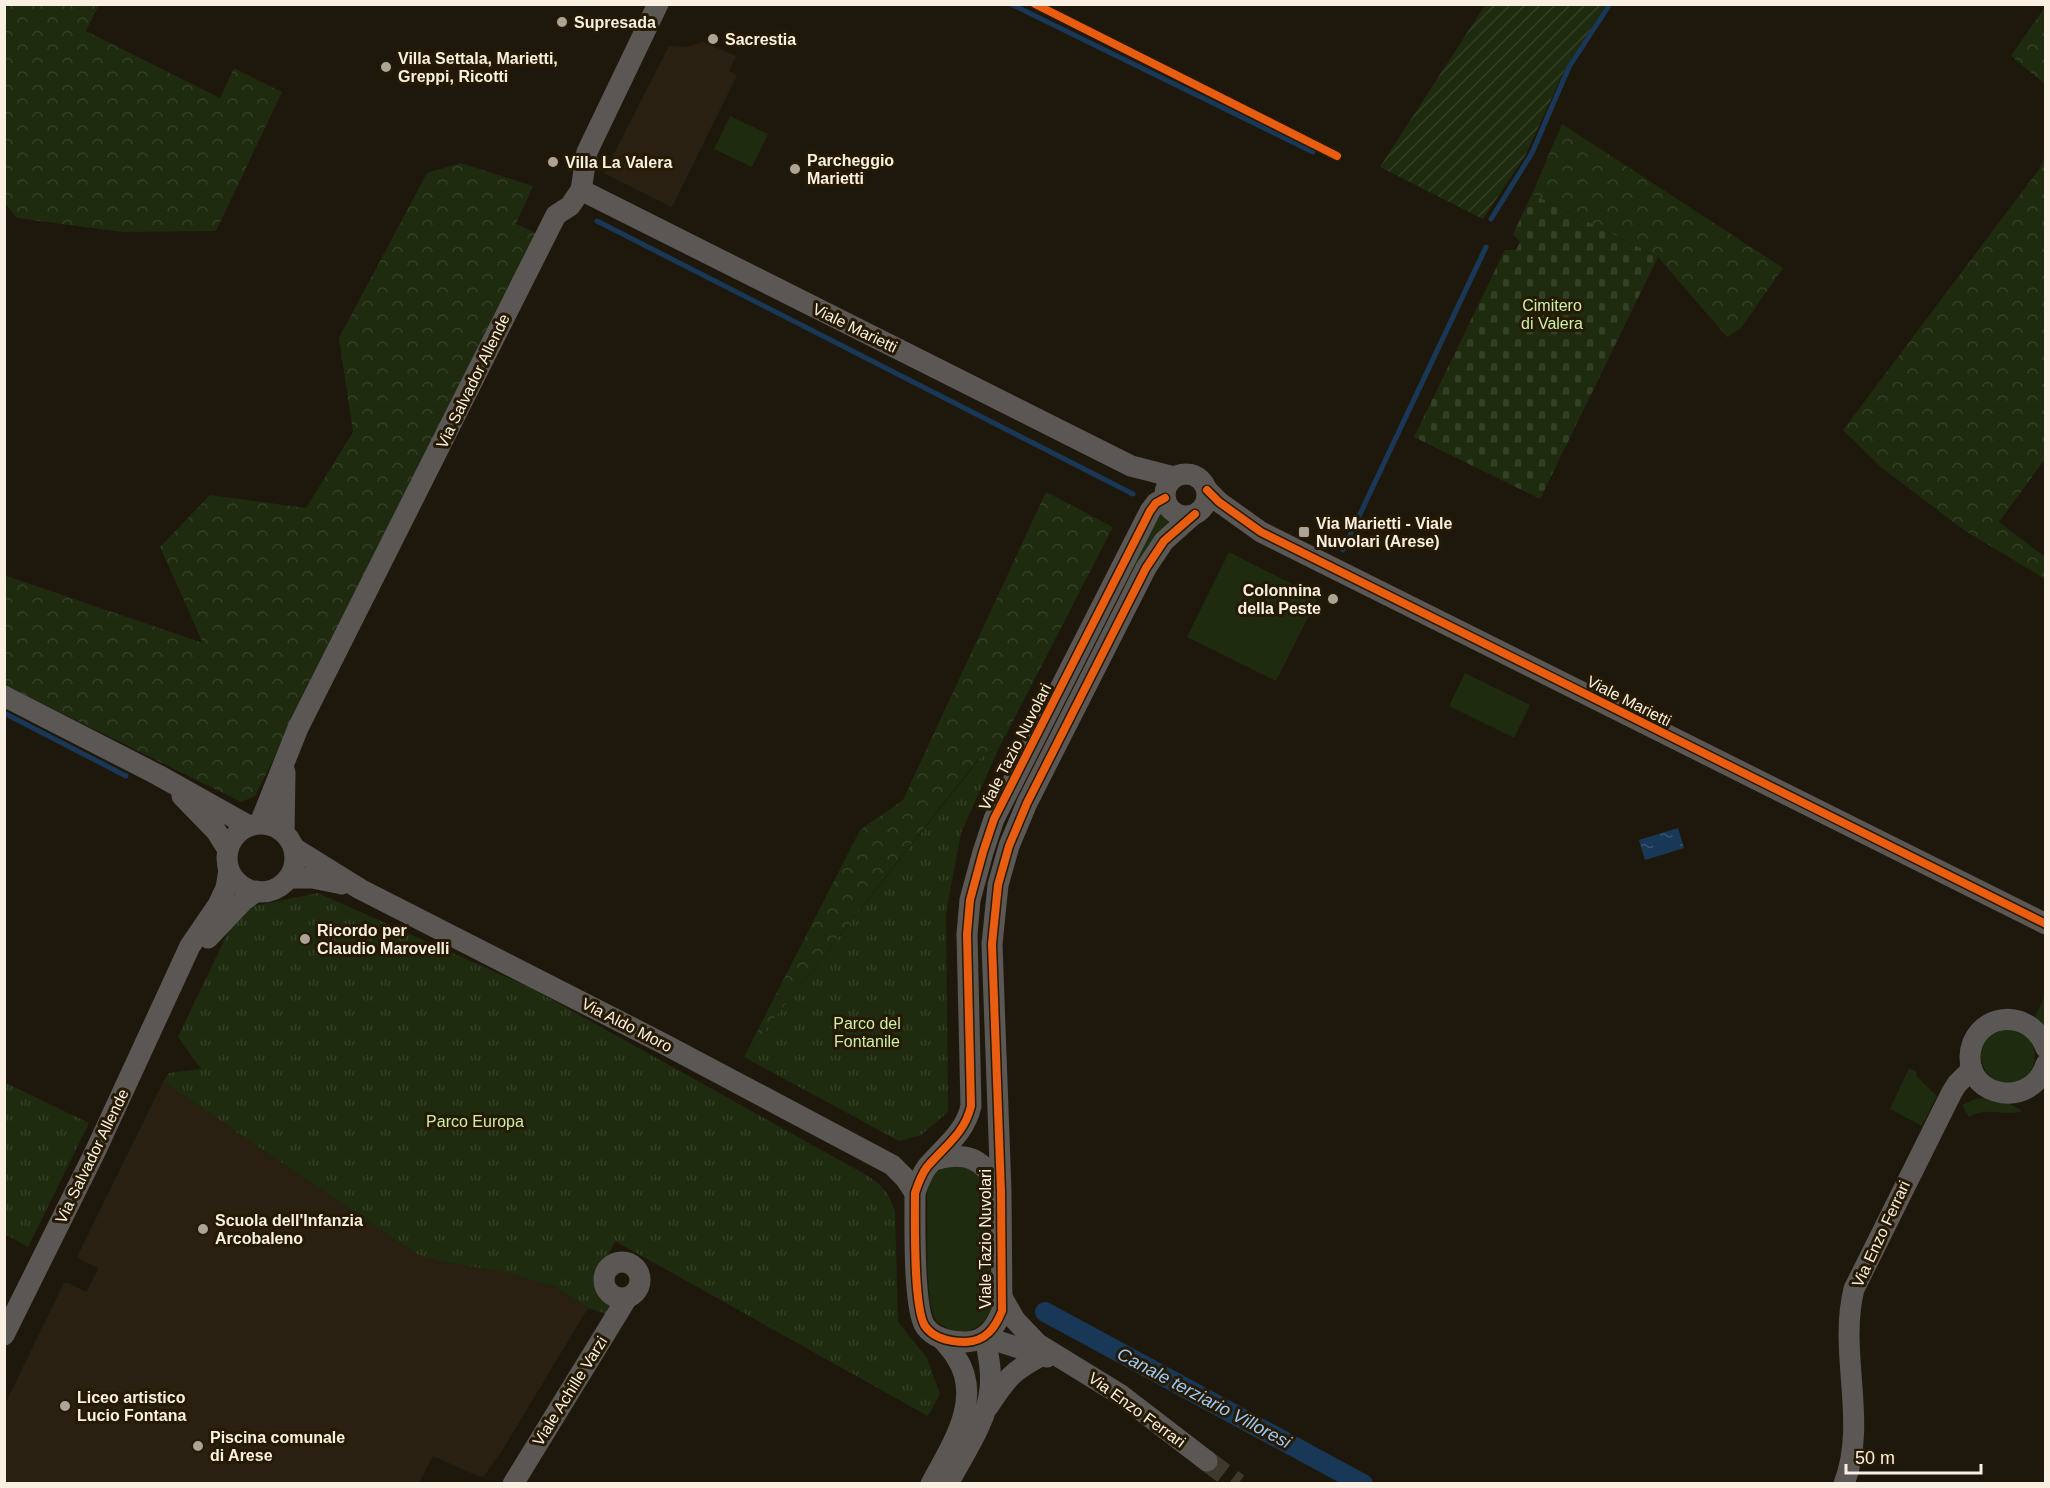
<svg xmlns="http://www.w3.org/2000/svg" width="2050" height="1488" font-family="Arial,sans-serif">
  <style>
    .education { fill: #2a2011 }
    .grass { fill: #1e2b0f }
    .forest { fill: url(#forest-crowns) }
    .cemetery { fill: url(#cemetery-stones) }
    .park { fill: url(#park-tufts) }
    .garden { fill: url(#garden-furrows) }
    .water { fill: url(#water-ripples) }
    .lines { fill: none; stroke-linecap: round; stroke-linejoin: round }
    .stream { stroke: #193857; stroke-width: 5 }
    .canal { stroke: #193857; stroke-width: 20 }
    .minor-tunnel { stroke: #3f382c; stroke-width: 21; stroke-dasharray: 21 10; stroke-linecap: butt }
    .minor { stroke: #5b5755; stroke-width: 21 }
    .cycleway-casing { stroke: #261a04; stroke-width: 11 }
    .cycleway { stroke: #e95d12; stroke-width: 8 }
    .poi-dot { fill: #aca497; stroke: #261a04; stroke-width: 2 }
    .labels { text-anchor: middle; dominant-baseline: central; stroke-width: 6; stroke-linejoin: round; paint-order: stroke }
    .poi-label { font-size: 16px; font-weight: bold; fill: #f9f0e2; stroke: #261a04; text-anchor: start }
    .park-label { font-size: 16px; fill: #caf2aa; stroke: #261a04 }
    .street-label { font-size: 16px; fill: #f9f0e2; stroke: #261a04 }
    .water-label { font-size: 18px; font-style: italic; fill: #9cc9f8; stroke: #261a04 }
  </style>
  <defs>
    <pattern id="forest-crowns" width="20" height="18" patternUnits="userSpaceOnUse" patternTransform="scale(1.5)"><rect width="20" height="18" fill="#1e2b0f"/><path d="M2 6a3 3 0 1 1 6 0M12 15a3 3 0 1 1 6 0" fill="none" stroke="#344026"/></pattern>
    <pattern id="cemetery-stones" width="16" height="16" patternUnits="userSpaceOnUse" patternTransform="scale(1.5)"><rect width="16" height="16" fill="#1e2b0f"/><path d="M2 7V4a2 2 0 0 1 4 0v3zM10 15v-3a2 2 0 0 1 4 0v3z" fill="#344026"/></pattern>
    <pattern id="park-tufts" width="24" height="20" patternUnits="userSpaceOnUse" patternTransform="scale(1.5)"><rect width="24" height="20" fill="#1e2b0f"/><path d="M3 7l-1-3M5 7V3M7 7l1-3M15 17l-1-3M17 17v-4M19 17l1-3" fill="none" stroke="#344026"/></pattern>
    <pattern id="garden-furrows" width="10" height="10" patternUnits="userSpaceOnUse" patternTransform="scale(1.5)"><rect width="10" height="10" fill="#1e2b0f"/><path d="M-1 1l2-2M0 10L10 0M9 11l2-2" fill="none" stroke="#344026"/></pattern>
    <pattern id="water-ripples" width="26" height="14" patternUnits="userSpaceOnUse" patternTransform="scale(1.5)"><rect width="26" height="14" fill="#193857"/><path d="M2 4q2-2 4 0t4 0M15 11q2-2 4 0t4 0" fill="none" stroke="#3b556f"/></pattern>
  </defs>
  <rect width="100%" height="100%" fill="#1e180c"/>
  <g class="education">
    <polygon points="703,42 736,56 729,71 737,75 672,207 604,173 669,46 686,47"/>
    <polygon points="163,1082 416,1254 438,1261 508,1273 556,1287 588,1308 503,1449 484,1476 480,1477 433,1456 419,1483 5,1483 4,1406 64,1283 68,1283 86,1292 97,1272 98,1268 78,1258 78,1255"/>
  </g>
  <g class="grass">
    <polygon points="730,116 768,134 752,167 714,149"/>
    <polygon points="1161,510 1173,521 1126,590 1119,587"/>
    <polygon points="1229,552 1318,597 1276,681 1187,637"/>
    <polygon points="1465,673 1530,705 1514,738 1449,706"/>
    <polygon points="2045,995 2045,1031 2034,1019"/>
    <circle cx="2008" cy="1056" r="27"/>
    <polygon points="1909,1068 1917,1072 1916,1076 1937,1096 1922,1126 1890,1109"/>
    <path d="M1990,1097L2002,1100L2023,1111C2001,1117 1990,1106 1969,1117L1962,1105L1975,1099Z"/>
    <path d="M969,1165L988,1185L992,1309C986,1321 976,1332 960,1332C952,1331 942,1327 936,1320C924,1304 928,1216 927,1192C933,1164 945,1166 969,1165Z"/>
  </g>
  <g class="forest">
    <polygon points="4,5 99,5 86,31 220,98 234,68 282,92 216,231 122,232 17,218 5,203"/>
    <polygon points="2045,7 2045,84 2011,56"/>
    <polygon points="1562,124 1783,268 1741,328 1727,337 1658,257 1532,194"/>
    <polygon points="2045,155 2045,459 1999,522 2045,557 2045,579 1964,530 1882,468 1843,430 2040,168"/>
    <polygon points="461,163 533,186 516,224 538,234 255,796 241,802 5,685 4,575 203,643 160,547 210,495 306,508 353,432 339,338 427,173"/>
    <polygon points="1046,492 1113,527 999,748 979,758 744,1057 860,830 903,800"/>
  </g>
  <polygon class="cemetery" points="1532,194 1658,257 1540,499 1414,437 1505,250 1516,250 1520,242 1513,234"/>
  <g class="park">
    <polygon points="999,748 961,833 946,913 948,1112 921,1135 899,1141 744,1057 980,758"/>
    <path d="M318,893L531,988L859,1171C880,1183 888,1189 895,1212L898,1322L927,1358L940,1394L928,1416L615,1241L594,1284L612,1304L607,1314L588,1308L556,1287L508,1273L438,1261L416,1254L163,1082L169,1073L201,1069L178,1037L239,909Z"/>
    <polygon points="4,1082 89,1123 28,1247 5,1234"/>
  </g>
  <polygon class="garden" points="1485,5 1606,5 1565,69 1525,156 1483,219 1380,167"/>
  <polygon class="water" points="1678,828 1684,848 1645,860 1639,840"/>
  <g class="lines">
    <g class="stream">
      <polyline points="1011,4 1313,152"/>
      <polyline points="1491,219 1532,153 1569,67 1610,4"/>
      <polyline points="597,221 1133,494"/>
      <polyline points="1343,550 1486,247"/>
      <polyline points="4,713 126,776"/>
    </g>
    <polyline class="canal" points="1045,1312 1363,1484"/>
    <polyline class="minor-tunnel" points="1207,1461 1238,1484"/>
    <g class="minor">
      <polyline points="581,190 1131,466 1174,477"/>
      <circle cx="1186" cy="495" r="21"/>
      <polyline points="1207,490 1219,502 1261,532 2046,924"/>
      <path d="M1165,498L1156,503L1150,511L994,819L983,852L970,900L967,934L971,1106C965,1133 944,1147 927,1167C921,1175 918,1184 915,1193C915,1220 913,1307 925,1326C934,1339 952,1342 966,1342C986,1341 995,1328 1002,1311L1001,1192L992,944L998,885L1009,846L1027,803L1146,568L1164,541L1193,515"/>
      <polyline points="4,696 158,775 249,826"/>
      <polyline points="182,796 216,831 228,850"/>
      <polyline points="260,823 298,728 552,223 556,215 570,206 581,190 587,152 658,4"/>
      <circle cx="261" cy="858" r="34"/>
      <polyline points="284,832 285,772"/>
      <polyline points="294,848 360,889 664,1044 892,1165 905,1178 915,1193"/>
      <polyline points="289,878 313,878 342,884"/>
      <polyline points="208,938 244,900 257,891"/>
      <path d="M2046,1048C2028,1003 1971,1015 1970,1057C1969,1098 2032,1109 2046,1064"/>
      <path d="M935,1160C966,1151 980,1158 999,1184"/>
      <circle cx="622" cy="1280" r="18"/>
      <polyline points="1003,1299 1015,1320 1038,1344 1121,1395 1207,1461"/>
      <polyline points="4,1335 95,1152 190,946 218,905 226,888 229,870"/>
      <polyline points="985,1337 1047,1357"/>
      <path d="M988,1407C1007,1378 1012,1371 1043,1355"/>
      <polyline points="513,1484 627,1298"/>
      <path d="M931,1484C951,1446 984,1399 956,1357C952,1350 946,1344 941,1338"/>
      <path d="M948,1484C963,1455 987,1422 990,1389C992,1371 988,1354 985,1337"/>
      <path d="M1844,1484C1868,1421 1838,1353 1854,1289L1952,1092L1957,1084L1972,1069"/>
    </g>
    <defs>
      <g id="cycleway">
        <polyline points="1035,4 1337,156"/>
        <polyline points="1207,490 1219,502 1261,532 2046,924"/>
        <path d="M1165,498L1156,503L1150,511L994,819L983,852L970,900L967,934L971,1106C965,1133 944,1147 927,1167C921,1175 918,1184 915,1193C915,1220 913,1307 925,1326C934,1339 952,1342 966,1342C986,1341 995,1328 1002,1311L1001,1192L992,944L998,885L1009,846L1027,803L1146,568L1164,541L1195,514"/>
      </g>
    </defs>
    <use href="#cycleway" class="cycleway-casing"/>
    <use href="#cycleway" class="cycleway"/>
  </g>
  <g class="poi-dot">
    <circle cx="562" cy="22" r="6"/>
    <circle cx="713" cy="39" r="6"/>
    <circle cx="386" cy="67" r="6"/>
    <circle cx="553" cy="162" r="6"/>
    <circle cx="795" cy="169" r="6"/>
    <rect x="1298" y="526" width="12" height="12" rx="3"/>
    <circle cx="1333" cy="599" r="6"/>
    <circle cx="305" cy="939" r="6"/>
    <circle cx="203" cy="1229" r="6"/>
    <circle cx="65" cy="1406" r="6"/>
    <circle cx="198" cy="1446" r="6"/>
  </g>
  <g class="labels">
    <g class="poi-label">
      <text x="574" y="22">Supresada</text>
      <text x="725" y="39">Sacrestia</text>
      <text x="398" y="58">Villa Settala, Marietti,<tspan x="398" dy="18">Greppi, Ricotti</tspan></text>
      <text x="807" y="160">Parcheggio<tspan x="807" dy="18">Marietti</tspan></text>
      <text x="565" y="162">Villa La Valera</text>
      <text x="1316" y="523">Via Marietti - Viale<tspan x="1316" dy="18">Nuvolari (Arese)</tspan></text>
      <text x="1321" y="590" text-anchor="end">Colonnina<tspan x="1321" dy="18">della Peste</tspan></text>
      <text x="317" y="930">Ricordo per<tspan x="317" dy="18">Claudio Marovelli</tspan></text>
      <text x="215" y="1220">Scuola dell'Infanzia<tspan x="215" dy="18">Arcobaleno</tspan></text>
      <text x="77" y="1397">Liceo artistico<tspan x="77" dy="18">Lucio Fontana</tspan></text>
      <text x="210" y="1437">Piscina comunale<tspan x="210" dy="18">di Arese</tspan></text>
    </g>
    <g class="park-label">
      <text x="1552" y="305">Cimitero<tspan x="1552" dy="18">di Valera</tspan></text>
      <text x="867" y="1023">Parco del<tspan x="867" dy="18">Fontanile</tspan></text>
      <text x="475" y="1121">Parco Europa</text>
    </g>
    <g class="street-label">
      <text transform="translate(855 328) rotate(26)">Viale Marietti</text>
      <text transform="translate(473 381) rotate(-64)">Via Salvador Allende</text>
      <text transform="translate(1629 701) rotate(27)">Viale Marietti</text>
      <text transform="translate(1015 747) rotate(-63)">Viale Tazio Nuvolari</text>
      <text transform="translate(627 1025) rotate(27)">Via Aldo Moro</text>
      <text transform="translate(92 1156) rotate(-64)">Via Salvador Allende</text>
      <text transform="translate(1881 1234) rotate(-65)">Via Enzo Ferrari</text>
      <text transform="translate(985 1239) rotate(-90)">Viale Tazio Nuvolari</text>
      <text transform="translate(570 1391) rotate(-58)">Viale Achille Varzi</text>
      <text transform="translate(1137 1410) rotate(36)">Via Enzo Ferrari</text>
    </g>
    <g class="water-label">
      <text transform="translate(1204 1398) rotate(28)">Canale terziario Villoresi</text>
    </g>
  </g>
  <rect width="2050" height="1488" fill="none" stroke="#f9f0e2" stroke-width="12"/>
  <path d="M1846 1464v9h135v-9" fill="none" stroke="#f9f0e2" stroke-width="3"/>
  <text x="1855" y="1464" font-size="18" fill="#f9f0e2" stroke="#261a04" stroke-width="4.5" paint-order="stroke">50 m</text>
</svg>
